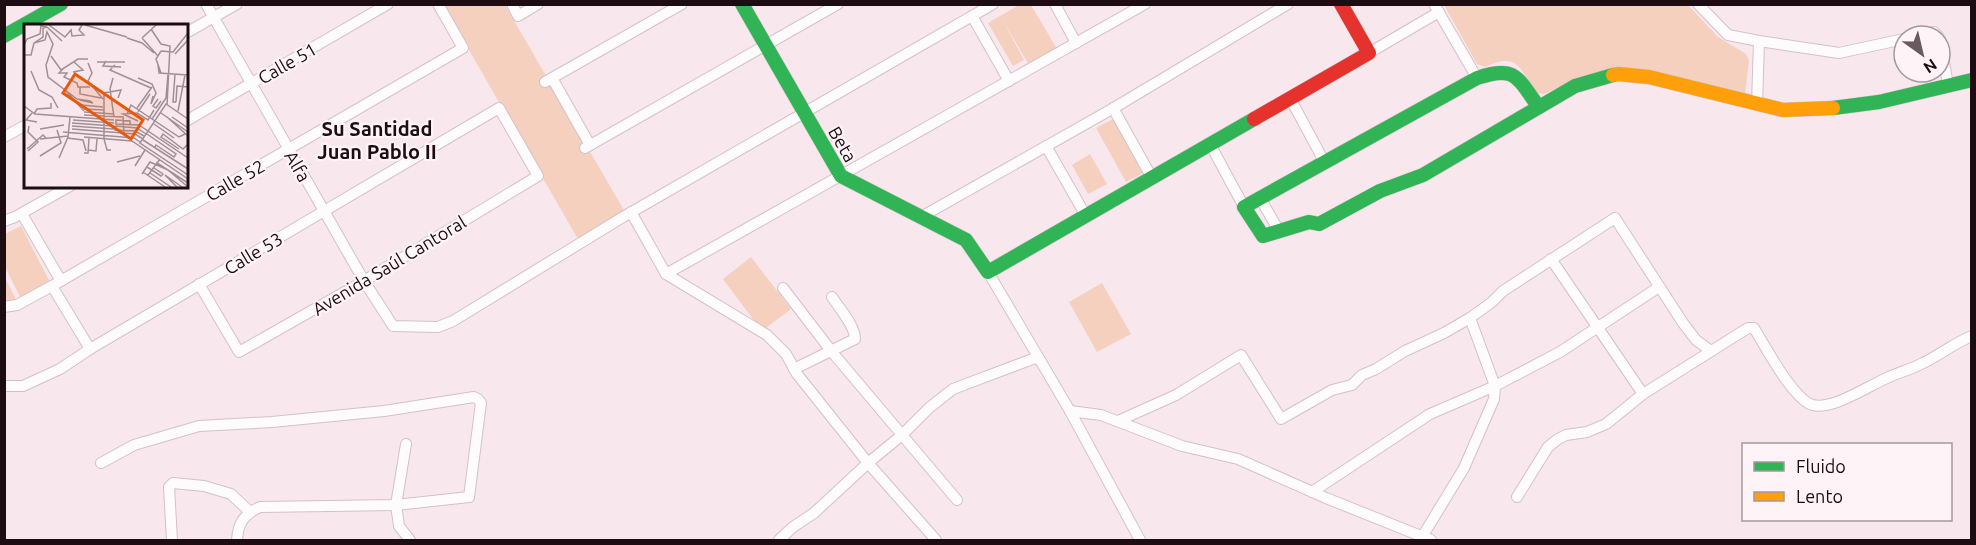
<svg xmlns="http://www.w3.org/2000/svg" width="1976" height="545" font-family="Ubuntu,sans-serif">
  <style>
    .green { fill: #f5d0bf }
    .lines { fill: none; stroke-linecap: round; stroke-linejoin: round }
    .street-casing { stroke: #d2c2c8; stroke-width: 12 }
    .fast-casing { stroke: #d2c2c8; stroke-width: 15 }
    .slow-casing { stroke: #d2c2c8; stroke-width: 15 }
    .jam-casing { stroke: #d2c2c8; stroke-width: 15 }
    .street { stroke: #fefbfc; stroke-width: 10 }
    .fast { stroke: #30b455; stroke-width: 14 }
    .slow { stroke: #ff9f0a; stroke-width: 14 }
    .jam { stroke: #e5322d; stroke-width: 14 }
    .labels { text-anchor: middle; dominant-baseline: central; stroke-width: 4.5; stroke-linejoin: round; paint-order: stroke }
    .street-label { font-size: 18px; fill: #1d0d13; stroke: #fef4f7 }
    .neighbourhood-label { font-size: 20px; font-weight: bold; fill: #1d0d13; stroke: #fef4f7 }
    .inset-road { fill: none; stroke: #a09096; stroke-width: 1.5 }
    .view { fill: #e8590c; fill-opacity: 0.15; stroke: #e8590c; stroke-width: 3 }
    .inset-edge { fill: none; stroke: #1d0d13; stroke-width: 3 }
  </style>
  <rect width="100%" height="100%" fill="#f8e7ed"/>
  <g class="green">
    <polygon points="443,5 505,5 625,212 578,239"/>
    <polygon points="1019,5 1031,5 1057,49 1029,65 1002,19 1024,60 1013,66 988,23"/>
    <path d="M1444,5H1688L1718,37L1746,54L1749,60L1745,94L1679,77L1579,78L1544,94L1536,93C1519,67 1518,52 1485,67L1477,64Z"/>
    <polygon points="1115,118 1145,172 1126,182 1096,128"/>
    <polygon points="1090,154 1107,184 1088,194 1072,165"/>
    <polygon points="21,226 51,284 21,299 5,267 5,234"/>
    <polygon points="751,257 791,309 762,331 723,279"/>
    <polygon points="5,278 18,303 5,304"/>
    <polygon points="1102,283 1131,334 1097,352 1069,302"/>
  </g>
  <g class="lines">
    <defs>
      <g id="street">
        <polyline points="206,4 364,281 393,326 438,327 453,321 623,217 993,4"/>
        <polyline points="512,4 518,16 538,4"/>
        <polyline points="1055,4 1076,43"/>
        <polyline points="1434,4 1477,78"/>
        <polyline points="1698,4 1728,35 1759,41 1839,53 1904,39"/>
        <polyline points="972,16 1009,81"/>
        <polyline points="186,33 237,4"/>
        <polyline points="1916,36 1934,32 1938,36"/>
        <polyline points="1940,39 1948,85"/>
        <polyline points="1369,53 1439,12"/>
        <polyline points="552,78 590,145"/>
        <polyline points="545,82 682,4"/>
        <polyline points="1290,98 1325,163"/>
        <polyline points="1757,104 1759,41"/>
        <polyline points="1113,108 1152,178"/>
        <polyline points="186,121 388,4"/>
        <polyline points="4,137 26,125"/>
        <polyline points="1210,144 1244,207"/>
        <polyline points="1046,146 1086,216"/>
        <polyline points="585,148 838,4"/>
        <polyline points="1260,198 1279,231"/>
        <polyline points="631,212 666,274 767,335 786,354 797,374 868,463 936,540"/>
        <polyline points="22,214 61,281"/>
        <polyline points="921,217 1112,109 1288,4"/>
        <polyline points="4,221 15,217 70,186"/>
        <polyline points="1551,259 1643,394"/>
        <polyline points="988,272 1070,411 1140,540"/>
        <polyline points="666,274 1145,4"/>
        <polyline points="52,286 90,349"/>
        <polyline points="783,288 832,352 957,500"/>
        <polyline points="4,307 17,305 52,286 463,48 438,4"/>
        <path d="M794,369L855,339C855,326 840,309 832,297"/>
        <polyline points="4,386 23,386 60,369 90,349 499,108 538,176 364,281 239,352 199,284"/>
        <polyline points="1070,411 1101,415 1182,446 1238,459 1326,498 1431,540"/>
        <polyline points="1118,421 1176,395 1241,355 1281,419 1332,390 1352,385 1362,375 1376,369 1405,351 1444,333 1470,318 1492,302 1503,291 1615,218 1683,323 1696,340 1711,351"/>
        <polyline points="406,444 396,505 399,526 410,540"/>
        <path d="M101,463L134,445L199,426L272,422L384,411L474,397L478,399L481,403L469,497L396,505L260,507C244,514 238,523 237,540"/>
        <polyline points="1312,492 1430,414 1495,386 1560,352 1659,287"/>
        <path d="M1517,497L1548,447L1558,439L1566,435L1587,432L1606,424L1643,394L1748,328H1754C1766,348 1789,391 1808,403C1827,415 1871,384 1889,377C1900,372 1912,369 1923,363C1940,355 1954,343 1972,336"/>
        <polyline points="1422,537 1464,468 1494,399 1495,386 1470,318"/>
        <polyline points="172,540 169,487 173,483 204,486 231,494 250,512"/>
        <polyline points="779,540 793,527 814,513 868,463 902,435 929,408 953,389 1038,357"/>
      </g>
      <g id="fast">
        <polyline points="742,4 841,176 966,240 988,272 1254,119"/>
        <polyline points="4,36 61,4"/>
        <path d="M1538,106C1517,77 1515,65 1477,78L1244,207L1263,236L1309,222L1319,224L1380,191L1423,175L1575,86L1613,75"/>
        <polyline points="1833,108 1879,102 1972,80"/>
      </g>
      <polyline id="slow" points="1613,75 1618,74 1649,77 1783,110 1833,108"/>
      <polyline id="jam" points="1254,119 1369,53 1341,4"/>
    </defs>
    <use href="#street" class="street-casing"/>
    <use href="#fast" class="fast-casing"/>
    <use href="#slow" class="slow-casing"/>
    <use href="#jam" class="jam-casing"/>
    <use href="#street" class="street"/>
    <use href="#fast" class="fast"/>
    <use href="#slow" class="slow"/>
    <use href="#jam" class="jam"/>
  </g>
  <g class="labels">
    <g class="street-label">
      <text transform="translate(287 63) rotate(-30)">Calle 51</text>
      <text transform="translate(843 144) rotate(60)">Beta</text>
      <text transform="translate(298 166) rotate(60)">Alfa</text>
      <text transform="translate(235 180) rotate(-30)">Calle 52</text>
      <text transform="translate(253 253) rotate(-31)">Calle 53</text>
      <text transform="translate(389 265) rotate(-31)">Avenida Saúl Cantoral</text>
    </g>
    <g class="neighbourhood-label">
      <text x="377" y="128">Su Santidad<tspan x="377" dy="23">Juan Pablo II</tspan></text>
    </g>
  </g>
  <g transform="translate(24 24)">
    <rect width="164" height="164" fill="#f8e7ed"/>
    <path class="inset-road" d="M25,1L41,13L47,6L48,12L60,11L55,6L58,1M61,1L103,13M16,2L23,3L19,4V13L10,19L21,16L23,8L29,20L22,41L24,53L53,75L66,77L69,79L56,76M23,3L38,17M127,5L137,20L146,22L143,81M103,14L118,19L130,29M118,14L134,32M118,14L132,1M0,21L3,15L16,10L17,1M137,27L149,28L164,9M137,27L132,35L137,49M151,30L164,16M0,31H7L10,19M27,32L37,46L54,35H64M82,37L79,42L97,43M73,38H101M64,39L68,49L64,57L79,75M91,41L86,46L127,64M134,41L135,49L164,51M39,45L35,49H43L40,53L53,59L54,63H66M7,47L15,66L28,73L34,84M49,48L59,46L50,38M151,50L149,78H152M89,54L86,65L90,93M114,54L128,60L132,69L127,80L129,72M56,63V70L77,74M42,67L60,87M134,75L129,82L132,84L137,77M152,78L153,62L164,63M57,81L79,83M0,82L11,90L90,96M113,84L128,63M60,85L80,86M154,87L161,51M60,88L90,90M114,88L126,70M8,89L2,96L13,98M137,89L164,108M10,90L13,85L27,84V79M103,90L107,81L155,113L161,110M60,91L99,93L100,111M143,93L164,112M148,93L164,104M128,95L142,74L144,50M164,95L142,80L116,119L164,151M49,96L90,99M114,97L99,90L113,89L124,96L130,86M106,100V97L92,96V100L115,101L164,134M130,100L150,114M48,102L89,105V102L48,99M16,105L40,101M48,105L111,110L119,115M39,108L110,114L116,118M123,110L152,130L150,133L132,121L131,123M120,112L111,107L91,106L92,102L113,104L122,110M60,113L108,117L164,155M43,114L59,116L62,127M16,115L44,112M119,116L164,145M3,125L19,111L22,114M155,125L137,113L139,110L159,125L164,120M64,126L72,127L73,115M87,126H83L80,115V69L97,66L94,74M4,127L14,118L4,108L5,102M60,129H64L65,114M16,132L37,119L33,106M35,134L44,113L46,93M93,138L116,132M133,139L164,159M111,142L121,126M123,143L137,152L139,150L130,144M144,146L164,163M119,148L141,163M126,149L147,163M118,150L126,138L142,145M124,151L136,135M153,163L141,151L158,163"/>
    <path class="view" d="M51,50L119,96L107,115L39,69Z"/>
    <rect width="164" height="164" class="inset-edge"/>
  </g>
  <rect width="1976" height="545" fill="none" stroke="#1d0d13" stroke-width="12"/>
  <rect x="1742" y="443" width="210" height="78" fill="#fef4f7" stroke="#a4989c" stroke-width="1.5"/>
  <rect x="1754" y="462" width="30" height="9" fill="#30b455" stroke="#a4989c" stroke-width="1.5"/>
  <text x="1796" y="473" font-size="18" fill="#1d0d13">Fluido</text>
  <rect x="1754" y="492" width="30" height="9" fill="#ff9f0a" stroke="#a4989c" stroke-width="1.5"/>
  <text x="1796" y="503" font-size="18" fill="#1d0d13">Lento</text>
  <g transform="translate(1922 54) rotate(146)"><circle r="28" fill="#fef4f7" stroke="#a4989c" stroke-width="1.5"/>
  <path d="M0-4.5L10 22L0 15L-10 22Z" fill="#6a595f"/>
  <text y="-9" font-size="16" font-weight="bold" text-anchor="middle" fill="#1d0d13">N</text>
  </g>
</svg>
